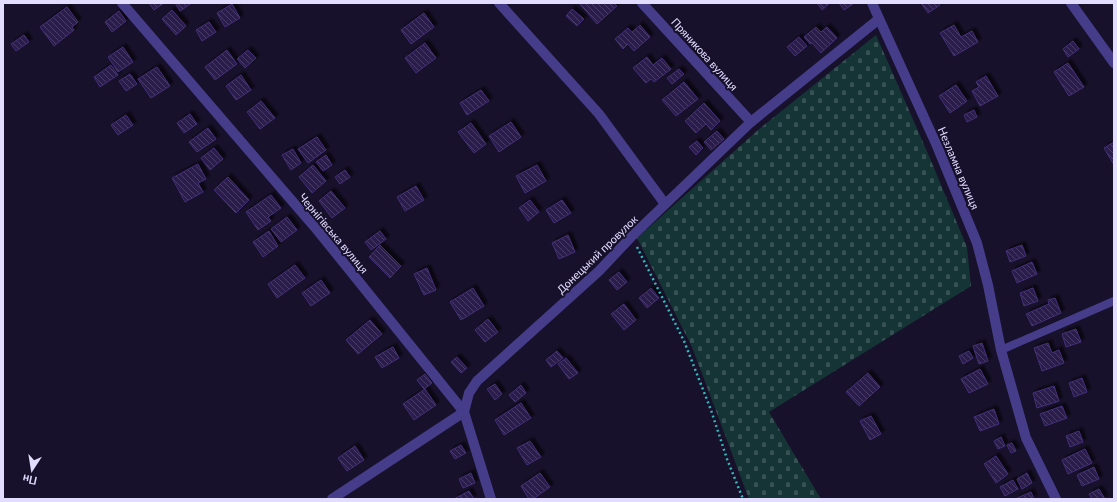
<svg xmlns="http://www.w3.org/2000/svg" width="1117" height="502" font-family="Lato,sans-serif">
  <style>
    .cemetery { fill: url(#cemetery-stones) }
    .building { fill: url(#building-back-hatch); stroke: #432f78; filter: url(#shadow) }
    .lines { fill: none; stroke-linecap: round; stroke-linejoin: round }
    .path { stroke: #31bbbd; stroke-width: 2.5; stroke-dasharray: 2 3; stroke-linecap: butt }
    .service { stroke: #453d8a; stroke-width: 8 }
    .minor { stroke: #453d8a; stroke-width: 10 }
    .tertiary { stroke: #453d8a; stroke-width: 10 }
    .labels { text-anchor: middle; dominant-baseline: central; stroke-width: 4; stroke-linejoin: round; paint-order: stroke }
    .street-label { font-size: 11px; fill: #e2dcff; stroke: #18112b }
  </style>
  <defs>
    <pattern id="cemetery-stones" width="16" height="16" patternUnits="userSpaceOnUse"><rect width="16" height="16" fill="#143435"/><path d="M2 7V4a2 2 0 0 1 4 0v3zM10 15v-3a2 2 0 0 1 4 0v3z" fill="#365153"/></pattern>
    <pattern id="building-back-hatch" width="6" height="6" patternUnits="userSpaceOnUse"><rect width="6" height="6" fill="#2a1d4c"/><path d="M-1 5l2 2M0 0l6 6M5-1l2 2" fill="none" stroke="#493d67"/></pattern>
    <filter id="shadow"><feDropShadow dx="3.5" dy="-3.5" stdDeviation="1" flood-color="#0009"/></filter>
  </defs>
  <rect width="100%" height="100%" fill="#18112b"/>
  <polygon class="cemetery" points="876,35 929,156 967,247 971,286 769,412 821,499 749,499 692,347 637,238 758,130"/>
  <g class="building">
    <polygon points="149,3 164,3 154,10"/>
    <polygon points="175,3 192,3 180,11"/>
    <polygon points="579,3 614,3 617,6 597,24"/>
    <polygon points="817,3 830,3 822,10"/>
    <polygon points="839,3 853,3 853,4 844,10"/>
    <polygon points="921,3 939,3 940,5 928,13"/>
    <polygon points="232,4 240,18 225,27 217,13"/>
    <polygon points="67,7 78,22 72,27 74,30 54,46 40,27"/>
    <polygon points="572,9 584,19 577,26 566,16"/>
    <polygon points="172,10 186,26 176,35 162,19"/>
    <polygon points="119,11 126,21 112,32 105,22"/>
    <polygon points="424,13 434,27 411,44 401,30"/>
    <polygon points="209,22 216,32 202,41 196,30"/>
    <polygon points="640,25 650,37 634,51 628,44 623,49 615,39 628,28 632,32"/>
    <polygon points="954,25 961,37 972,31 978,42 954,56 940,33"/>
    <polygon points="816,27 821,32 827,27 837,38 821,53 812,43 810,44 804,37"/>
    <polygon points="24,35 29,42 16,51 11,44"/>
    <polygon points="799,37 807,46 795,56 787,47"/>
    <polygon points="1073,41 1079,49 1068,57 1063,49"/>
    <polygon points="425,43 436,58 416,73 405,58"/>
    <polygon points="123,47 133,62 118,72 108,57"/>
    <polygon points="227,50 237,64 215,80 205,67"/>
    <polygon points="248,50 256,58 245,68 237,59"/>
    <polygon points="647,57 653,65 662,58 671,69 654,82 651,79 646,83 633,68"/>
    <polygon points="1068,63 1084,87 1069,96 1054,72"/>
    <polygon points="111,65 118,75 100,87 94,77"/>
    <polygon points="157,67 170,86 151,98 138,79"/>
    <polygon points="679,69 684,74 672,84 667,78"/>
    <polygon points="130,74 137,84 126,91 119,81"/>
    <polygon points="241,75 251,90 236,100 226,86"/>
    <polygon points="986,76 998,96 980,106 972,91 979,87 976,82"/>
    <polygon points="684,82 698,99 676,116 662,100"/>
    <polygon points="956,85 967,101 950,113 939,96"/>
    <polygon points="481,90 489,101 467,115 460,103"/>
    <polygon points="261,101 275,118 260,129 247,112"/>
    <polygon points="704,103 720,121 711,130 706,124 696,133 685,121"/>
    <polygon points="974,110 977,117 967,122 964,115"/>
    <polygon points="190,114 197,124 184,133 177,123"/>
    <polygon points="126,115 133,125 118,135 111,125"/>
    <polygon points="511,122 521,137 499,152 489,136"/>
    <polygon points="471,123 486,144 474,153 458,132"/>
    <polygon points="208,128 216,139 197,152 189,142"/>
    <polygon points="717,131 724,139 711,150 704,142"/>
    <polygon points="317,137 326,150 308,163 298,149"/>
    <polygon points="697,141 703,148 696,155 689,147"/>
    <polygon points="1114,142 1114,165 1104,148"/>
    <polygon points="214,148 223,159 210,170 201,158"/>
    <polygon points="293,149 301,163 291,170 282,155"/>
    <polygon points="326,155 332,165 323,171 316,162"/>
    <polygon points="198,164 206,179 198,183 203,192 185,202 172,178"/>
    <polygon points="313,165 326,181 312,193 299,177"/>
    <polygon points="537,165 546,181 525,193 516,176"/>
    <polygon points="345,170 350,177 340,184 335,177"/>
    <polygon points="228,177 249,200 236,213 214,190"/>
    <polygon points="416,186 424,200 405,211 397,197"/>
    <polygon points="331,191 345,208 332,218 319,201"/>
    <polygon points="271,195 281,208 268,217 271,221 258,230 246,212"/>
    <polygon points="530,200 539,212 528,221 519,208"/>
    <polygon points="562,200 571,213 554,223 546,210"/>
    <polygon points="287,217 297,230 281,242 271,229"/>
    <polygon points="269,231 278,246 263,257 253,242"/>
    <polygon points="380,231 386,239 371,250 365,242"/>
    <polygon points="568,235 575,252 559,259 552,243"/>
    <polygon points="380,245 401,266 390,278 369,257"/>
    <polygon points="1022,245 1026,256 1010,262 1006,251"/>
    <polygon points="1032,262 1037,274 1017,283 1012,271"/>
    <polygon points="295,265 305,278 277,298 268,284"/>
    <polygon points="427,268 436,290 424,295 414,274"/>
    <polygon points="619,272 627,282 617,290 609,280"/>
    <polygon points="321,280 330,293 311,306 302,293"/>
    <polygon points="473,288 484,306 461,320 450,302"/>
    <polygon points="651,288 659,298 647,308 639,298"/>
    <polygon points="1033,288 1038,301 1024,306 1020,293"/>
    <polygon points="1055,298 1061,313 1032,326 1026,314 1049,304 1048,300"/>
    <polygon points="624,304 636,320 624,330 611,314"/>
    <polygon points="488,319 498,332 485,342 475,330"/>
    <polygon points="370,320 382,334 358,354 346,340"/>
    <polygon points="1076,329 1081,342 1066,347 1062,334"/>
    <polygon points="982,343 988,361 979,364 973,346"/>
    <polygon points="1048,343 1052,353 1059,350 1064,363 1042,371 1034,348"/>
    <polygon points="393,347 399,358 382,368 375,357"/>
    <polygon points="557,351 563,358 551,367 546,360"/>
    <polygon points="969,351 973,358 963,364 959,356"/>
    <polygon points="457,357 467,368 461,373 451,362"/>
    <polygon points="566,358 578,373 569,379 558,364"/>
    <polygon points="980,369 988,384 969,393 961,379"/>
    <polygon points="868,373 880,387 859,406 846,392"/>
    <polygon points="425,374 432,383 424,389 417,380"/>
    <polygon points="1082,378 1087,392 1074,397 1069,383"/>
    <polygon points="495,384 502,394 495,400 487,389"/>
    <polygon points="521,385 526,393 515,402 509,395"/>
    <polygon points="1054,386 1059,401 1037,408 1033,393"/>
    <polygon points="425,389 436,405 414,420 403,404"/>
    <polygon points="521,403 531,418 504,435 495,420"/>
    <polygon points="1062,406 1067,418 1045,426 1040,414"/>
    <polygon points="994,409 999,424 980,431 974,417"/>
    <polygon points="871,416 881,434 870,440 860,421"/>
    <polygon points="1079,431 1083,442 1070,447 1066,436"/>
    <polygon points="1001,437 1005,446 998,449 994,441"/>
    <polygon points="530,441 541,457 527,465 517,448"/>
    <polygon points="1012,443 1016,451 1011,453 1007,445"/>
    <polygon points="461,445 466,453 455,459 450,451"/>
    <polygon points="355,446 364,460 347,471 338,458"/>
    <polygon points="1085,449 1092,463 1068,474 1062,460"/>
    <polygon points="996,456 1008,474 996,483 984,464"/>
    <polygon points="1094,467 1099,479 1082,486 1077,475"/>
    <polygon points="471,473 475,483 463,488 459,479"/>
    <polygon points="540,473 550,487 533,499 529,499 521,486"/>
    <polygon points="1027,473 1032,483 1022,489 1017,479"/>
    <polygon points="1013,480 1018,489 1005,496 1000,487"/>
    <polygon points="1099,489 1105,499 1092,499 1089,494"/>
    <polygon points="469,491 474,499 454,499"/>
    <polygon points="1031,492 1034,499 1015,499"/>
  </g>
  <g class="lines">
    <polyline class="path" points="637,247 684,341 711,410 727,459 743,499"/>
    <polyline class="service" points="1001,350 1114,301"/>
    <g class="minor">
      <polyline points="122,3 318,231 464,412 491,499"/>
      <polyline points="499,3 599,114 665,204"/>
      <polyline points="642,3 751,122"/>
      <polyline points="1071,3 1114,63"/>
      <polyline points="332,499 464,412 469,393 477,381 599,271 631,237 751,122 879,19"/>
    </g>
    <polyline class="tertiary" points="872,3 937,146 977,243 988,285 1001,350 1026,438 1056,499"/>
  </g>
  <g class="labels">
    <g class="street-label">
      <text transform="translate(705 54) rotate(48)">Пряникова вулиця</text>
      <text transform="translate(959 168) rotate(67)">Незламна вулиця</text>
      <text transform="translate(334 233) rotate(50)">Чернігівська вулиця</text>
      <text transform="translate(597 254) rotate(-44)">Донецький провулок</text>
    </g>
  </g>
  <rect width="1117" height="502" fill="none" stroke="#e2dcff" stroke-width="8"/>
  <g transform="translate(32 470) rotate(192)" stroke="#18112b" stroke-width="3" paint-order="stroke">
  <path d="M0-3L7 15L0 10L-7 15Z" fill="#e2dcff"/>
  <text y="-6" font-size="11" font-weight="bold" text-anchor="middle" fill="#e2dcff">Пн</text>
  </g>
</svg>
